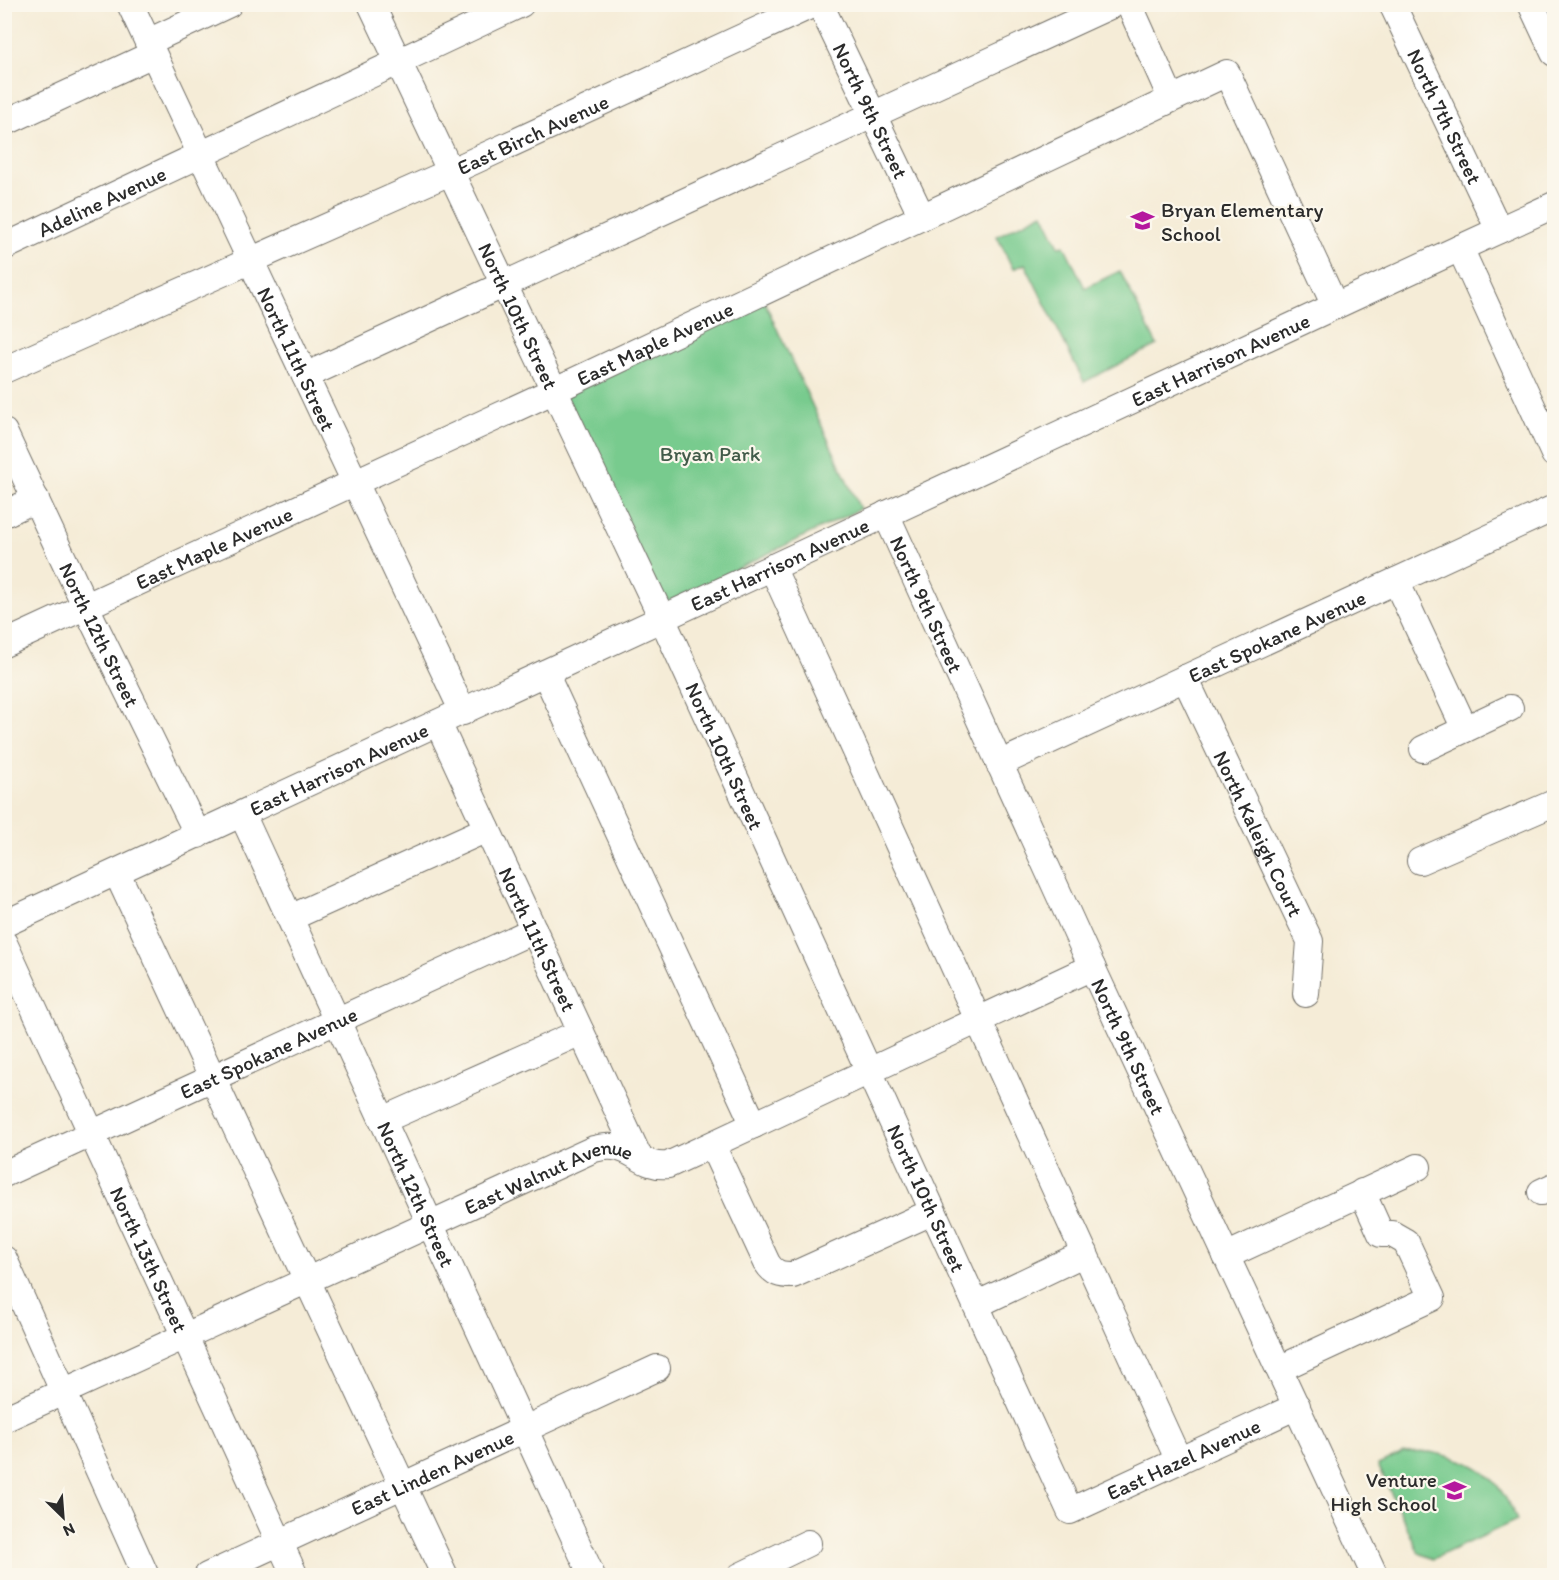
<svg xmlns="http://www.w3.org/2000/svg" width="1559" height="1580" font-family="Itim,sans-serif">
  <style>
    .green { fill: #78cb8e; stroke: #527b5c; stroke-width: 1.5 }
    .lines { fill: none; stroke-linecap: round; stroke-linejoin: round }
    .minor-casing { stroke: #726f67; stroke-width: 28 }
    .minor { stroke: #fff; stroke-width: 26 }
    .labels { text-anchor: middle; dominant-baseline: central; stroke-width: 4.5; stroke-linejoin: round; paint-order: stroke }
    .street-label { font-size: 21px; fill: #2b2b2b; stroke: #fbf7ec }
    .poi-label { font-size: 21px; fill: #2b2b2b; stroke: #fbf7ec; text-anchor: start }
    .park-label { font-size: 21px; fill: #425b49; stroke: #fbf7ec }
  </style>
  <rect width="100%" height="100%" fill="#fbf7ec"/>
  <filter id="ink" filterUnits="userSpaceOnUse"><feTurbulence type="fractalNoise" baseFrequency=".0167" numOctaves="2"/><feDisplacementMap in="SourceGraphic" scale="12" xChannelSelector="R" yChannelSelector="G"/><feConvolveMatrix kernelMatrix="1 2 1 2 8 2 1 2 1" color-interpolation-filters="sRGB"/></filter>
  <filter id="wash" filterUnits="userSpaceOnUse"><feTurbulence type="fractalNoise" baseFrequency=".008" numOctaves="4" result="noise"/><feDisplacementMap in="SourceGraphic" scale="24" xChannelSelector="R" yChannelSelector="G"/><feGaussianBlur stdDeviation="1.35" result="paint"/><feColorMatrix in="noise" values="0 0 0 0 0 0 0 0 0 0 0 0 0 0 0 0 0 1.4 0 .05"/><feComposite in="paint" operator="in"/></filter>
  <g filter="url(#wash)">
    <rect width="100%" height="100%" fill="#f5ecd7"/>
    <g class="green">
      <polygon points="1043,213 1059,246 1064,245 1085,288 1120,271 1157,345 1084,382 1025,264 1013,269 997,236"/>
      <polygon points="761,294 860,509 658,607 553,391"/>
      <path d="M1430,1452C1480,1462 1495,1473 1517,1520L1433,1559L1419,1553L1378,1465L1403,1453Z"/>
    </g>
  </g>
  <g filter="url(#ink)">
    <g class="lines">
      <defs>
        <g id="minor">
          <path id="s1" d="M130,4L463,712"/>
          <path id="s2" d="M371,4L662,618L1070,1511L1297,1406"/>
          <path id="s3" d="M820,4L922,217"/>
          <polyline points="1129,4 1171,98"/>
          <path id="s4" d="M1392,4L1499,230"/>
          <polyline points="1531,4 1554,53"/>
          <polyline points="148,42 229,4"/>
          <polyline points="4,123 153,54"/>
          <path id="s5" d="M4,247L521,4"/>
          <polyline points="1460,248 1554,454"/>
          <path id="s6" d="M4,370L450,172L814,4"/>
          <polyline points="305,376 1114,4"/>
          <path id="s7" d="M4,432L85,605L198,835"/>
          <polyline points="4,514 36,499"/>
          <path id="s8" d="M886,514L1092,967L1375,1576"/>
          <polyline points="772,567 1179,1461"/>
          <polyline points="1396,581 1465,729"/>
          <path id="s9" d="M4,644L553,391L1227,73L1335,306"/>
          <polyline points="545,673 754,1125"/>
          <path id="s10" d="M1185,678L1310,941L1306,994"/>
          <path id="s11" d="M438,723L638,1155"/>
          <polyline points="1423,749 1510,708"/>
          <path id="s12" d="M999,764L1554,508"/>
          <path id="s13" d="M242,814L592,1576"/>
          <polyline points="1420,861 1554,803"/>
          <polyline points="117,873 445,1576"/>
          <polyline points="290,918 487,829"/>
          <path id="s14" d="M4,924L1460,248L1554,205"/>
          <path id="s15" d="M4,943L295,1576"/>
          <polyline points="383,1120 581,1032"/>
          <path d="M712,1145L767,1263C774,1274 781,1275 793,1275L932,1212"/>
          <path id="s16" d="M4,1174L534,930"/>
          <polyline points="1541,1192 1554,1186"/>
          <polyline points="1226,1256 1418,1167"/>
          <polyline points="4,1259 146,1576"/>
          <polyline points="976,1305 1085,1253"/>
          <polyline points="1279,1369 1432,1298 1406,1242 1392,1234 1381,1234 1362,1192"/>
          <path id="s17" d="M4,1419L594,1149C631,1138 638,1169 668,1165L1092,967"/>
          <path id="s18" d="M207,1576L657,1368"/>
          <polyline points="740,1576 808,1543"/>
        </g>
      </defs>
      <use href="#minor" class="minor-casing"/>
      <use href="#minor" class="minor"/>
    </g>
  </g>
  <defs>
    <symbol id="school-bare" viewBox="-9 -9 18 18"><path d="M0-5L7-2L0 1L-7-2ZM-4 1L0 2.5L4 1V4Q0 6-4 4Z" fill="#b5179e" stroke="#fbf7ec" stroke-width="2.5" paint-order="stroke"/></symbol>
  </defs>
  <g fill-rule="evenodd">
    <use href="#school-bare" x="1126" y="204" width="33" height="33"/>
    <use href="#school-bare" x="1438" y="1474" width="33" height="33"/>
  </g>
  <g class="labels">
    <g class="street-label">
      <text stroke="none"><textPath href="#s3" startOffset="118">North 9th Street</textPath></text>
      <text stroke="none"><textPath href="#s4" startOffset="124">North 7th Street</textPath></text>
      <text stroke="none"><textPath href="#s6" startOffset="579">East Birch Avenue</textPath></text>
      <text stroke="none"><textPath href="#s5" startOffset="108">Adeline Avenue</textPath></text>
      <text stroke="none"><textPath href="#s2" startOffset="345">North 10th Street</textPath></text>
      <text stroke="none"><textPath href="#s9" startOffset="717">East Maple Avenue</textPath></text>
      <text stroke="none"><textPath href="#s1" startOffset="392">North 11th Street</textPath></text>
      <text stroke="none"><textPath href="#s14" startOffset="1341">East Harrison Avenue</textPath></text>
      <text stroke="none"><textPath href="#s9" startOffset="231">East Maple Avenue</textPath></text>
      <text stroke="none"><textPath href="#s14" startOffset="855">East Harrison Avenue</textPath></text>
      <text stroke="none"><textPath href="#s8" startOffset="99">North 9th Street</textPath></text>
      <text stroke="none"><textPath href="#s7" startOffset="224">North 12th Street</textPath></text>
      <text stroke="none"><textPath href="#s12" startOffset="306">East Spokane Avenue</textPath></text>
      <text stroke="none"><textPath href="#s2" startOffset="831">North 10th Street</textPath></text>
      <text stroke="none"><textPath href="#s14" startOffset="369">East Harrison Avenue</textPath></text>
      <text stroke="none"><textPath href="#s10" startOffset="172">North Kaleigh Court</textPath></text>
      <text stroke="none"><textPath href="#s11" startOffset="238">North 11th Street</textPath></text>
      <text stroke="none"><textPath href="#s8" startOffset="585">North 9th Street</textPath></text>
      <text stroke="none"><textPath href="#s16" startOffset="291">East Spokane Avenue</textPath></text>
      <text stroke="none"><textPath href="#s17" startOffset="598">East Walnut Avenue</textPath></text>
      <text stroke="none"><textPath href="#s13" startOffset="418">North 12th Street</textPath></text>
      <text stroke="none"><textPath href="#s2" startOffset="1317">North 10th Street</textPath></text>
      <text stroke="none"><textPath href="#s15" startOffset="348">North 13th Street</textPath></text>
      <text stroke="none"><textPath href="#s2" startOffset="1786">East Hazel Avenue</textPath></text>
      <text stroke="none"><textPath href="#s18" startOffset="248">East Linden Avenue</textPath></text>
    </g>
    <g class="poi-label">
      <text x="1161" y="209">Bryan Elementary<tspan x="1161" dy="24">School</tspan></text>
      <text x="1437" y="1479" text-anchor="end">Venture<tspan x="1437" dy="24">High School</tspan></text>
    </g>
    <g class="park-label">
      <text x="710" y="453">Bryan Park</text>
    </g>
  </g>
  <rect width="1559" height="1580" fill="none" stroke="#fbf7ec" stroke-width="24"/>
  <g transform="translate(63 1517) rotate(155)" stroke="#fbf7ec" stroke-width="4.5" paint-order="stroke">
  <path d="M0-4.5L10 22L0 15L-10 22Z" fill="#2b2b2b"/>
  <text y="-9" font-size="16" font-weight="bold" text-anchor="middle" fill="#2b2b2b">N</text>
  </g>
</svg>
